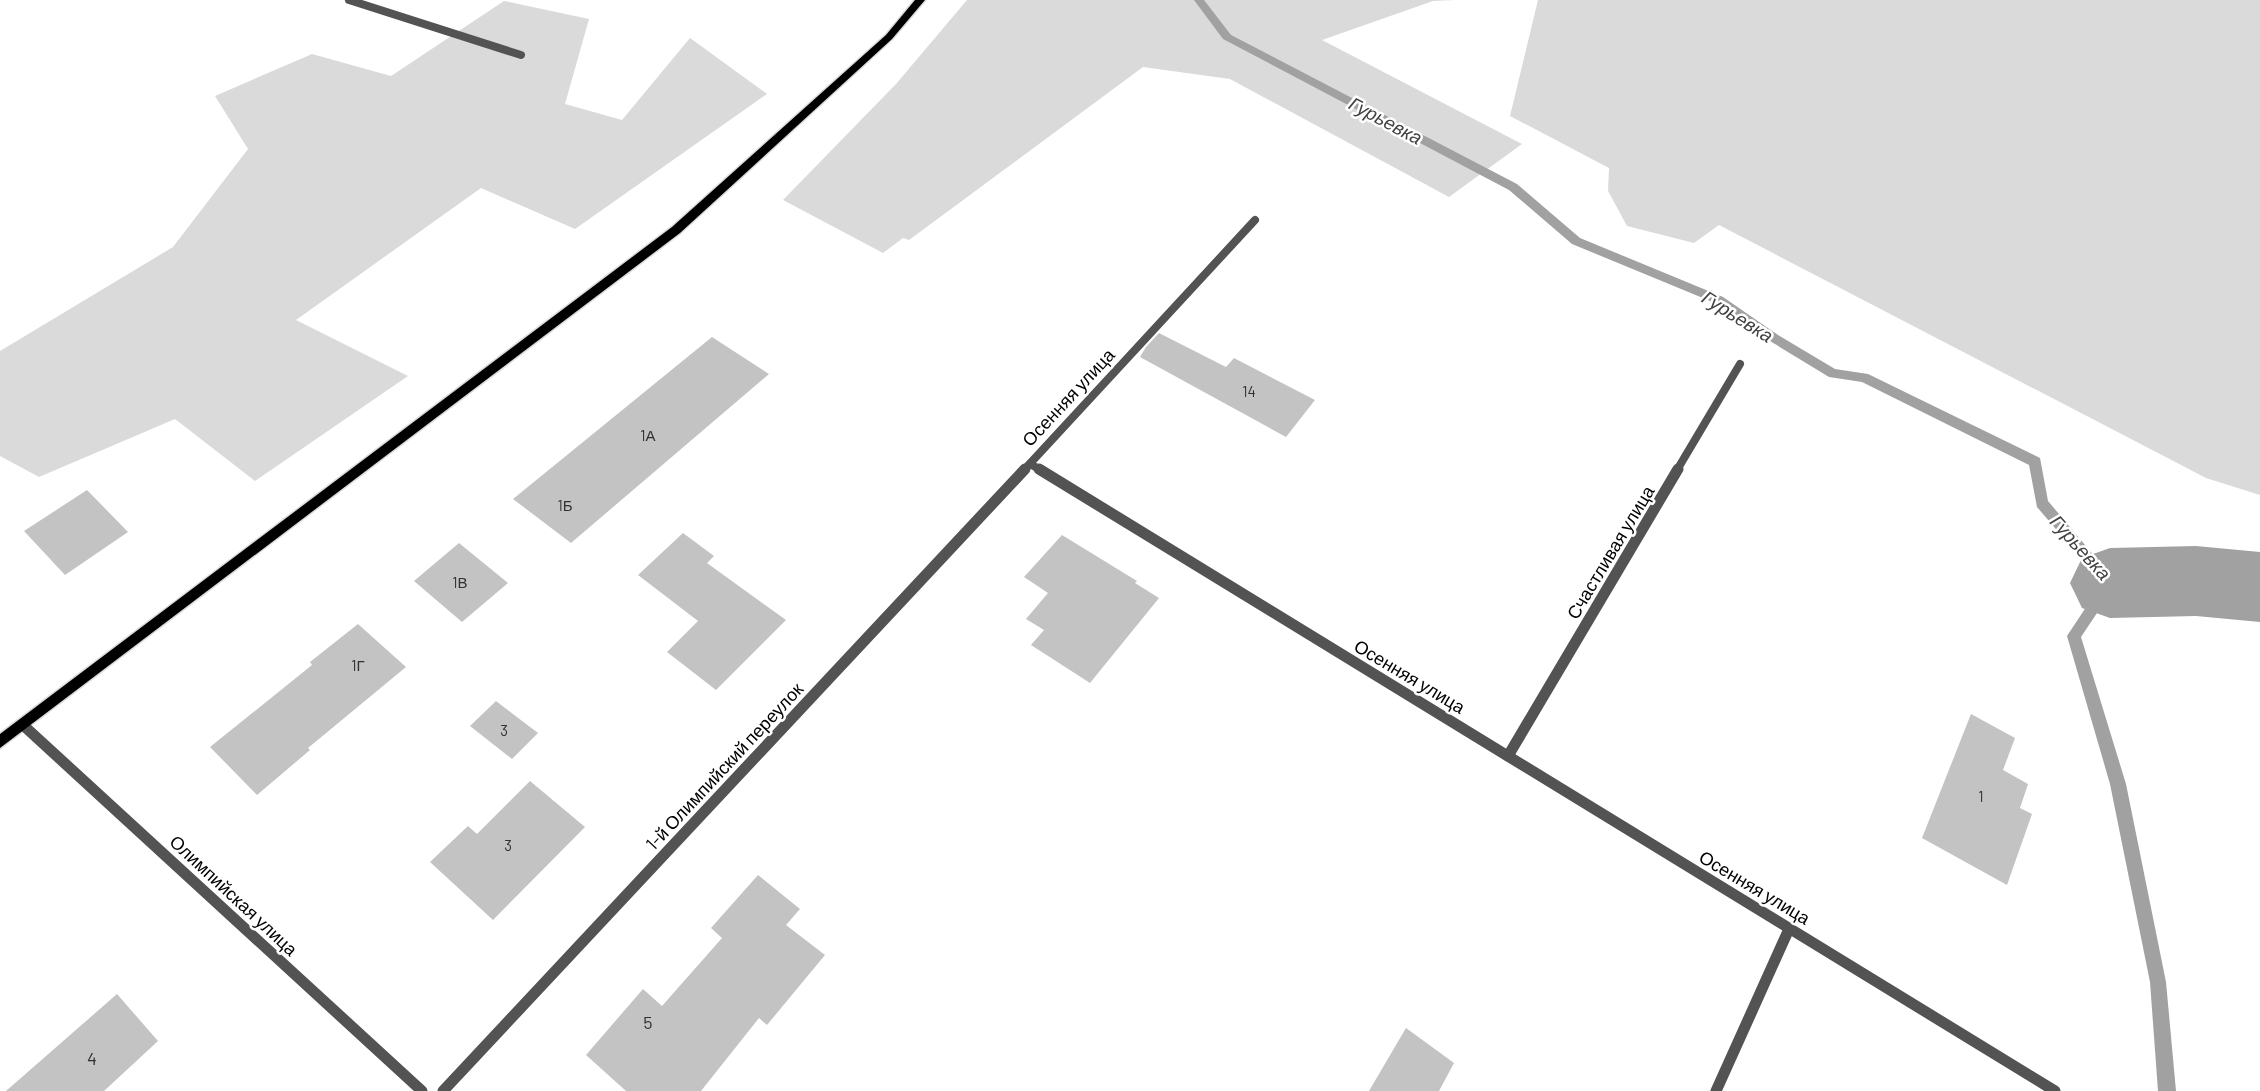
<svg xmlns="http://www.w3.org/2000/svg" width="2260" height="1091" font-family="Barlow,sans-serif">
  <style>
    .green { fill: #dadada }
    .lines { fill: none; stroke-linecap: round; stroke-linejoin: round }
    .stream { fill: #a1a1a1; fill-rule: evenodd }
    .river { fill: #a1a1a1; fill-rule: evenodd }
    .building { fill: #c3c3c3 }
    .primary-casing { stroke: #dbdbdb; stroke-width: 3 }
    .minor-far1 { stroke: #535353; stroke-width: 8 }
    .minor { stroke: #535353; stroke-width: 11 }
    .primary { fill: #000; fill-rule: evenodd }
    .labels { text-anchor: middle; dominant-baseline: central; stroke-width: 5; stroke-linejoin: round; paint-order: stroke }
    .number-label { font-size: 15px; fill: #313131 }
    .street-label { font-size: 18px; fill: #000; stroke: #fff }
    .near-number-label { font-size: 18px; fill: #313131 }
    .water-label { font-size: 19px; font-style: italic; fill: #424242; stroke: #fff }
  </style>
  <rect width="100%" height="100%" fill="#fff"/>
  <g class="green">
    <polygon points="967,0 1455,0 1433,1 1322,40 1522,144 1449,197 1230,79 1143,67 909,240 903,238 883,253 783,200 896,84"/>
    <polygon points="1538,0 2260,0 2260,495 2206,478 1719,225 1694,243 1627,226 1608,191 1609,168 1510,116"/>
    <polygon points="504,1 589,19 565,104 622,120 690,38 767,94 575,229 481,188 296,320 408,376 255,481 175,419 39,477 0,456 0,351 173,247 248,149 215,96 312,54 391,76"/>
  </g>
  <g class="lines">
    <polygon class="stream" points="1194,0 1204,0 1231,35 1517,184 1580,238 1723,297 1778,335 1835,369 1868,374 2040,458 2048,501 2117,583 2081,637 2126,784 2166,982 2176,1091 2158,1091 2150,982 2110,784 2067,636 2102,583 2037,507 2029,465 1862,382 1829,377 1770,341 1715,303 1572,244 1509,190 1223,39"/>
    <polygon class="river" points="2196,546 2260,552 2260,622 2196,616 2110,618 2082,608 2070,583 2082,558 2110,548"/>
  </g>
  <g class="building">
    <polygon points="1159,333 1226,367 1234,358 1315,400 1286,437 1140,357 1146,347"/>
    <polygon points="712,337 769,374 571,543 513,499"/>
    <polygon points="87,490 128,532 65,575 24,531"/>
    <polygon points="683,533 714,556 707,563 786,620 716,690 667,652 698,621 638,575"/>
    <polygon points="1062,535 1137,581 1135,583 1159,598 1090,683 1031,645 1044,630 1026,619 1048,593 1024,577"/>
    <polygon points="459,543 508,583 462,622 414,581"/>
    <polygon points="358,624 406,667 308,748 310,750 257,795 210,747 312,665 310,662"/>
    <polygon points="496,701 538,733 512,759 470,726"/>
    <polygon points="1971,714 2015,738 2003,770 2028,784 2020,808 2032,814 2007,885 1922,838"/>
    <polygon points="530,781 585,827 493,920 430,862 468,826 477,834"/>
    <polygon points="758,875 800,909 786,925 825,955 767,1025 759,1018 701,1091 626,1091 586,1055 643,989 662,1006 722,938 711,928"/>
    <polygon points="117,994 158,1041 104,1091 6,1091"/>
    <polygon points="1406,1028 1454,1063 1439,1091 1369,1091"/>
  </g>
  <g class="lines">
    <defs>
      <polygon id="primary" points="915,0 925,0 892,39 680,233 0,748 0,734 672,227 886,35"/>
    </defs>
    <use href="#primary" class="primary-casing"/>
    <g class="minor-far1">
      <polyline points="349,0 521,55"/>
      <polyline points="1030,464 1041,470"/>
      <polyline points="1024,470 1255,220"/>
      <polyline points="1677,470 1740,364"/>
    </g>
    <g class="minor">
      <polyline points="1039,469 2055,1091"/>
      <polyline points="23,725 422,1091"/>
      <polyline points="1508,756 1678,469"/>
      <polyline points="443,1091 1025,469"/>
      <polyline points="1716,1091 1789,929"/>
    </g>
    <use href="#primary" class="primary"/>
  </g>
  <g class="labels">
    <g class="number-label">
      <text x="1249" y="391">14</text>
      <text x="648" y="435">1А</text>
      <text x="565" y="505">1Б</text>
      <text x="460" y="582">1В</text>
      <text x="358" y="665">1Г</text>
      <text x="504" y="730">3</text>
      <text x="1981" y="796">1</text>
      <text x="508" y="845">3</text>
    </g>
    <g class="street-label">
      <text transform="translate(1068 397) rotate(-47)">Осенняя улица</text>
      <text transform="translate(1610 552) rotate(-59)">Счастливая улица</text>
      <text transform="translate(1410 676) rotate(31)">Осенняя улица</text>
      <text transform="translate(724 766) rotate(-47)">1-й Олимпийский переулок</text>
      <text transform="translate(1755 887) rotate(31)">Осенняя улица</text>
      <text transform="translate(234 895) rotate(43)">Олимпийская улица</text>
    </g>
    <g class="near-number-label">
      <text x="648" y="1022">5</text>
      <text x="92" y="1058">4</text>
    </g>
    <g class="water-label">
      <text transform="translate(1386 120) rotate(28)">Гурьевка</text>
      <text transform="translate(1738 316) rotate(32)">Гурьевка</text>
      <text transform="translate(2081 547) rotate(48)">Гурьевка</text>
    </g>
  </g>
</svg>
